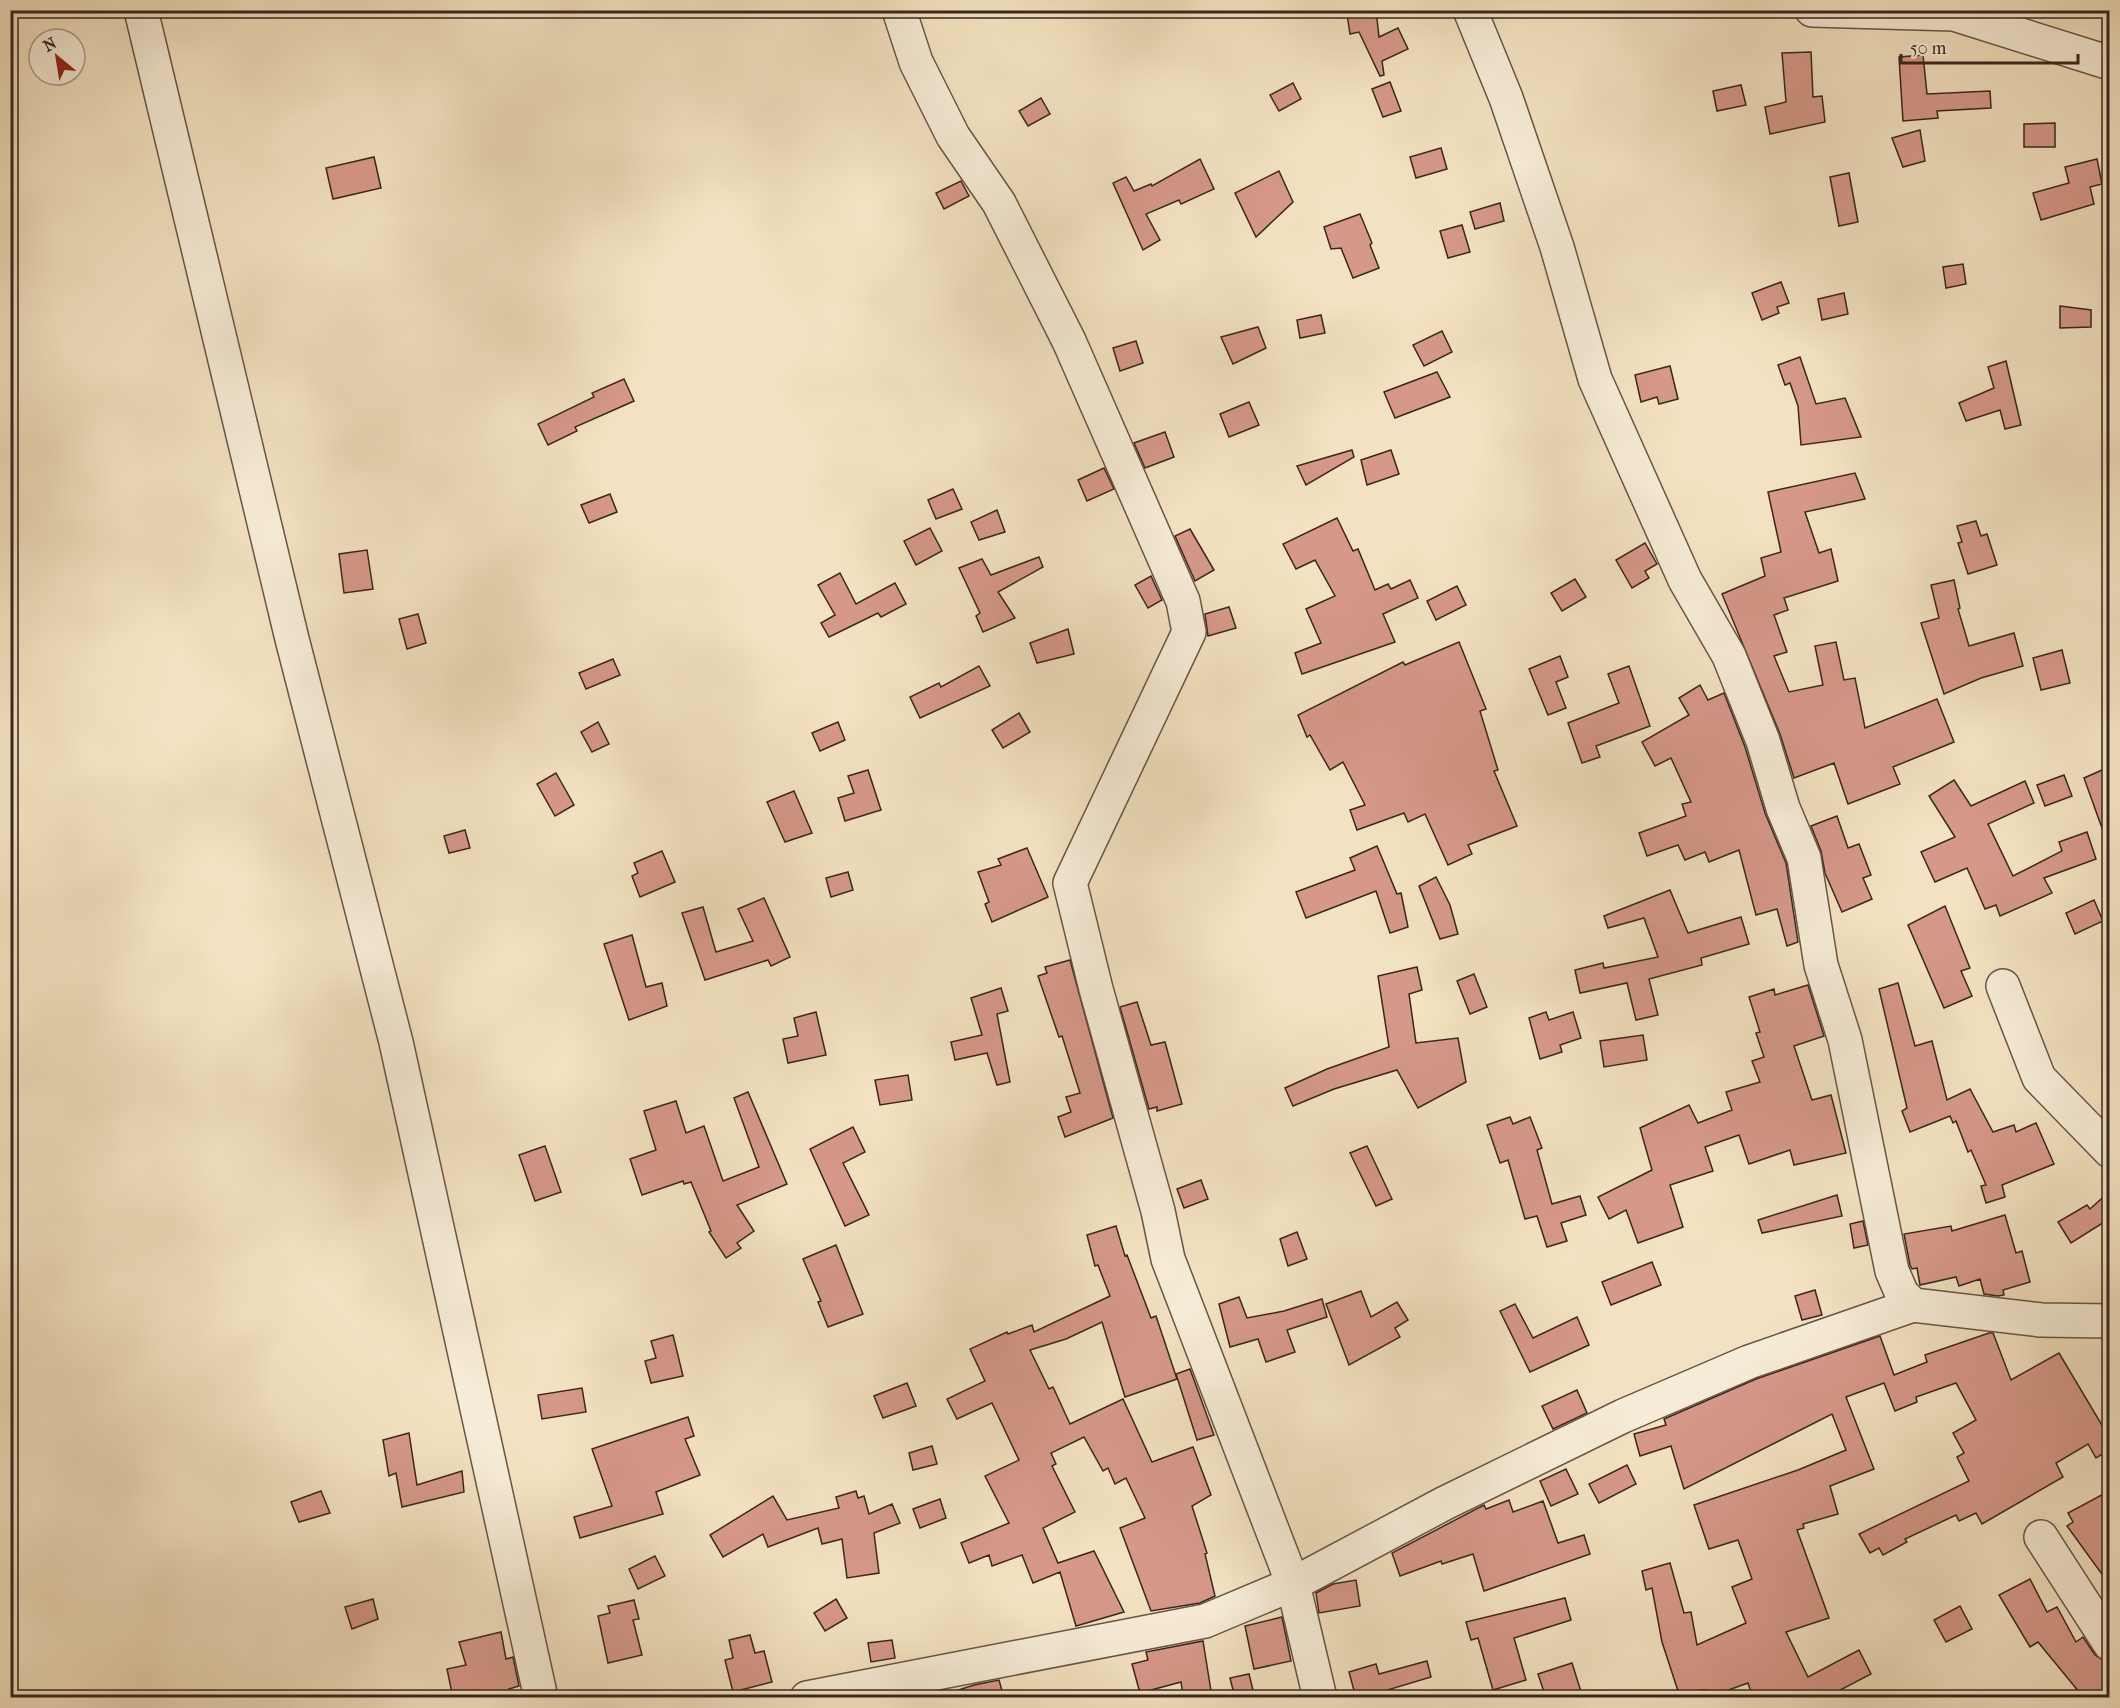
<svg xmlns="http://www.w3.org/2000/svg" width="2120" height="1708" font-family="'IM FELL French Canon',serif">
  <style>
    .building { fill: #d69989; stroke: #3a261e; stroke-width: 1.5 }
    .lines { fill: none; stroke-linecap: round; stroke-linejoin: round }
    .minor-casing { stroke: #685547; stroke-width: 36 }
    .minor { stroke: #f7ecd7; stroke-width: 33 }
  </style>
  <rect width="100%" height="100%" fill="#f3e2c1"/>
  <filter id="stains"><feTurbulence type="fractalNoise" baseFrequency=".00333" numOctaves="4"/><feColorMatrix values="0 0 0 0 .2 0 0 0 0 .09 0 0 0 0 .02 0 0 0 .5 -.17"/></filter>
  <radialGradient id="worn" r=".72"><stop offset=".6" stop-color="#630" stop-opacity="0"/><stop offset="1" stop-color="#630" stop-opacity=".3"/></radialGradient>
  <g class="building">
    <polygon points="1376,10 1379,37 1398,28 1408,49 1382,61 1384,75 1380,76 1359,32 1350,34 1347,14"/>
    <polygon points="1811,52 1813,97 1822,96 1825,122 1770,134 1765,107 1786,102 1782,53"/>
    <polygon points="1923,55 1927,94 1990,91 1991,108 1937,111 1938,118 1903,121 1899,57"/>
    <polygon points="1390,82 1401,111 1383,117 1372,89"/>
    <polygon points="1293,83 1301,99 1279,111 1270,95"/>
    <polygon points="1741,85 1746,105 1717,111 1713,91"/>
    <polygon points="1041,98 1050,114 1028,126 1019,111"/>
    <polygon points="2055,123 2055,147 2024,147 2024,124"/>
    <polygon points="1920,130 1925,161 1903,167 1892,138"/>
    <polygon points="1441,148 1447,169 1416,178 1410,157"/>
    <polygon points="374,157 381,188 333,199 326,168"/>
    <polygon points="1200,159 1214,189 1181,204 1179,200 1146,214 1160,240 1143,250 1113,183 1126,177 1134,191 1151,184 1152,186"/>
    <polygon points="2097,159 2102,184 2090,187 2094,204 2041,220 2033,193 2069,183 2065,167"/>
    <polygon points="1279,171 1293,202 1256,237 1235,193"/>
    <polygon points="1849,173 1858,222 1839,226 1830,177"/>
    <polygon points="961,181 969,196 944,209 936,193"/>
    <polygon points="1500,203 1504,221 1475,229 1470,212"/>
    <polygon points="1360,214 1372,243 1370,245 1379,268 1353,278 1341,248 1331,249 1324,227"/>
    <polygon points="1462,225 1470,252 1448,258 1440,231"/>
    <polygon points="1963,264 1966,284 1946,288 1943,267"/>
    <polygon points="1781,282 1789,303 1777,307 1779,313 1762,320 1752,293"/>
    <polygon points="1844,293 1848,314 1822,320 1818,299"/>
    <polygon points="2060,306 2091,310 2091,327 2060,328"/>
    <polygon points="1321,315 1325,333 1300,338 1297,320"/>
    <polygon points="1258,327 1266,348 1233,364 1221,337"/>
    <polygon points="1442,331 1452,352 1424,366 1413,345"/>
    <polygon points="1136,341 1143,363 1120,371 1113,348"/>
    <polygon points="1800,357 1816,404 1845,398 1861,437 1801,445 1798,406 1790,383 1785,385 1778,365"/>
    <polygon points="2006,361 2021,425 2005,429 2000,410 1966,421 1959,403 1994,388 1988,367"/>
    <polygon points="1670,366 1678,399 1659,404 1657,397 1641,402 1635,375"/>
    <polygon points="1437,372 1450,397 1395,418 1384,392"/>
    <polygon points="624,379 634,401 575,427 577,431 548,445 538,424 594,397 592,393"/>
    <polygon points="1249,402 1259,425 1229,437 1220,414"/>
    <polygon points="1165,432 1174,457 1145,468 1134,443"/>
    <polygon points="1352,450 1354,457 1306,485 1297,466"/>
    <polygon points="1391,450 1399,474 1367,485 1361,460"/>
    <polygon points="1104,468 1114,489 1087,501 1078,480"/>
    <polygon points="1855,473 1865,499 1805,512 1819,553 1831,549 1838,581 1784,598 1788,610 1774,615 1787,652 1774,656 1789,692 1823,685 1815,646 1836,642 1844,680 1855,678 1865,728 1937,699 1954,742 1893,767 1900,784 1848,804 1834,763 1794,778 1780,734 1722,594 1765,576 1761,558 1781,552 1768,492"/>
    <polygon points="953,489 962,509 936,519 928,500"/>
    <polygon points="610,494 617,512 589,523 581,505"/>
    <polygon points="997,510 1005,532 979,540 971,522"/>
    <polygon points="1337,518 1353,551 1358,549 1375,590 1388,584 1391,589 1410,580 1418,598 1383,614 1395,642 1302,674 1295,653 1321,643 1306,609 1335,596 1315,560 1296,569 1283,544"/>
    <polygon points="1976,521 1981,536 1987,534 1997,565 1968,574 1958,543 1962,542 1957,526"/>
    <polygon points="930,528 942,551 916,565 904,541"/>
    <polygon points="1190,529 1214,570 1195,581 1175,536"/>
    <polygon points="1645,543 1657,564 1645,571 1649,578 1632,588 1616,560"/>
    <polygon points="367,550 373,589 344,593 339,554"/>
    <polygon points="1039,557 1043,567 998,592 1015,618 983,632 976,616 980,613 959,568 982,559 991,575"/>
    <polygon points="840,573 856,604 895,583 906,604 881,617 878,613 829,637 821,623 835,615 818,585"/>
    <polygon points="1151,576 1162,600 1148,608 1135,585"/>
    <polygon points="1575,579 1586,597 1562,611 1551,593"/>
    <polygon points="1954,580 1960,608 1958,609 1969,646 2014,633 2023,666 1981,678 1944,694 1921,623 1939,618 1931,585"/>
    <polygon points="1457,586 1466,605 1436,620 1427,601"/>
    <polygon points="1229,607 1236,628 1208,636 1205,614"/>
    <polygon points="418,614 426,643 407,649 399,619"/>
    <polygon points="1068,629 1074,654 1037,663 1030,643"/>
    <polygon points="1459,642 1486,709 1480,711 1498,770 1494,771 1517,826 1468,845 1472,854 1448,865 1425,814 1408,822 1404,813 1357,830 1350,810 1365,805 1343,762 1330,770 1310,735 1307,737 1298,715 1403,662 1405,665"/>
    <polygon points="2062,650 2070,683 2041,690 2033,658"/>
    <polygon points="1560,656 1568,677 1556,682 1566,708 1548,715 1529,669"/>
    <polygon points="613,659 620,675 586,689 579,673"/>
    <polygon points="979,666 990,686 920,718 910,697 939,683 941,687"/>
    <polygon points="1629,666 1650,726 1596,746 1600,757 1582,763 1568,723 1619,703 1608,674"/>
    <polygon points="1700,685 1708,700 1724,693 1745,747 1765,813 1786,863 1798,942 1787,946 1777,909 1756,915 1739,850 1709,862 1705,852 1685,860 1678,845 1647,856 1639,833 1686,816 1682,804 1691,802 1671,758 1655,766 1642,742 1689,715 1679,698"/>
    <polygon points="1019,713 1030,732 1003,748 992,730"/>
    <polygon points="598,722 609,744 592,752 581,732"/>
    <polygon points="838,722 845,740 820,751 812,733"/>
    <polygon points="2109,767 2109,842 2107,842 2084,778"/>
    <polygon points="868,770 881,810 845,821 838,798 854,793 848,776"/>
    <polygon points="556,773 574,805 555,816 537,784"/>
    <polygon points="2064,775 2072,796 2045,806 2037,785"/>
    <polygon points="1954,780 1971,806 2025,781 2034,803 1988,824 2013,876 2062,851 2059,842 2087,832 2096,859 2044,878 2052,893 2000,916 1996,905 1985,909 1967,868 1935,882 1921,852 1955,837 1929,796"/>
    <polygon points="794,791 812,833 785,842 767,802"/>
    <polygon points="1837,816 1848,848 1859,844 1871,875 1863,878 1872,899 1842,912 1825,873 1821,851 1811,826"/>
    <polygon points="465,830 470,848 449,853 444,836"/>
    <polygon points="1377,846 1397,894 1401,893 1408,927 1390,933 1376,891 1306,918 1296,892 1355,870 1350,858"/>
    <polygon points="1027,848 1048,897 992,922 985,904 989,902 978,872 1001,865 998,859"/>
    <polygon points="662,851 675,882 640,897 632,876 638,873 634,863"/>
    <polygon points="848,872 853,890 831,897 826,878"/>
    <polygon points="1436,877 1450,905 1458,934 1440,939 1419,886"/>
    <polygon points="1670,890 1688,933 1741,917 1749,944 1701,958 1702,965 1649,979 1658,1015 1636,1020 1627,983 1580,993 1575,970 1603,963 1604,968 1658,957 1644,918 1608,928 1604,916"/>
    <polygon points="764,898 790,957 771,966 768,960 705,980 682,913 703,907 716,952 753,941 738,909"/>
    <polygon points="2094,900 2103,921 2075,934 2066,913"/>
    <polygon points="1945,906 1970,968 1961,971 1972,996 1944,1008 1908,925"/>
    <polygon points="632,935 646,987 662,983 667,1006 629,1020 604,944"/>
    <polygon points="1070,960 1113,1118 1065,1137 1058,1117 1071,1112 1066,1097 1080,1093 1062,1036 1059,1037 1038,976 1047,973 1045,967"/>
    <polygon points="1417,967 1422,990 1409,994 1416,1043 1458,1038 1466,1082 1418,1108 1397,1070 1334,1089 1293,1106 1285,1088 1327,1069 1389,1047 1378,976"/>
    <polygon points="1474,974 1487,1007 1470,1014 1457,981"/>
    <polygon points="1898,983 1915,1046 1932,1041 1947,1100 1970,1089 1993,1132 2014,1125 2016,1132 2036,1123 2054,1164 2002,1185 2005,1197 1986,1203 1981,1186 1986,1185 1971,1150 1968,1152 1956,1121 1953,1123 1950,1116 1910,1132 1902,1111 1907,1108 1879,989"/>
    <polygon points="1808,985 1824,1036 1794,1046 1812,1100 1831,1095 1846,1153 1794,1165 1790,1150 1749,1164 1739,1135 1705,1147 1713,1171 1670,1185 1683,1227 1638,1243 1626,1210 1609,1219 1598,1197 1652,1170 1640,1128 1689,1105 1698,1123 1732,1110 1726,1092 1760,1082 1752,1061 1764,1057 1756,1033 1760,1032 1749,997 1774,989 1775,995"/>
    <polygon points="1001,988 1008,1011 997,1014 1010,1082 997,1085 987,1053 955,1060 951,1042 982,1035 971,998"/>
    <polygon points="1137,1002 1151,1045 1165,1042 1182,1104 1157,1111 1157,1107 1149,1109 1120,1007"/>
    <polygon points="816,1012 826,1055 788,1063 783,1039 798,1036 794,1018"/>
    <polygon points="1546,1012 1549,1020 1573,1012 1581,1038 1560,1045 1562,1052 1540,1059 1529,1018"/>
    <polygon points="1643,1035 1647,1060 1604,1067 1600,1041"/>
    <polygon points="908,1075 912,1100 880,1105 875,1080"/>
    <polygon points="748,1092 787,1184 737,1205 754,1231 737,1243 741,1248 726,1258 709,1232 711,1231 691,1182 684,1184 683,1181 642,1195 630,1159 656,1150 644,1111 676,1101 686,1133 704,1126 723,1181 759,1167 734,1098"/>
    <polygon points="1510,1117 1513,1124 1530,1117 1542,1148 1537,1150 1552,1204 1580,1196 1586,1215 1561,1223 1567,1241 1547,1247 1537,1216 1525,1219 1508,1160 1500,1163 1487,1125"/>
    <polygon points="853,1127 865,1152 843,1163 869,1215 845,1226 810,1149"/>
    <polygon points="545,1146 561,1192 535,1201 519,1155"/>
    <polygon points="1367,1146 1392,1199 1376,1206 1350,1153"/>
    <polygon points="1201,1180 1208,1199 1184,1208 1177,1189"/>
    <polygon points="2109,1192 2109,1219 2071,1243 2058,1222 2087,1205 2090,1209"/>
    <polygon points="1837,1195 1842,1216 1762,1233 1758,1220"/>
    <polygon points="2005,1215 2016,1253 2022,1251 2030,1282 2003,1290 2004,1295 1998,1296 1984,1294 1980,1279 1959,1286 1956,1277 1920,1285 1917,1268 1912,1269 1910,1265 1904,1234 1951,1226 1952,1231"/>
    <polygon points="1863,1221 1868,1245 1854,1248 1850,1224"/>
    <polygon points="1116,1226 1125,1256 1127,1255 1151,1318 1156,1316 1177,1379 1125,1397 1102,1322 1066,1339 1030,1350 1049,1389 1053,1387 1070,1424 1123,1399 1152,1462 1193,1447 1211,1495 1192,1506 1207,1553 1205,1554 1215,1596 1200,1603 1151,1611 1120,1528 1145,1518 1126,1478 1115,1484 1108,1468 1103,1471 1084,1437 1051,1453 1056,1464 1052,1466 1075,1512 1043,1528 1058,1563 1094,1551 1124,1612 1076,1626 1060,1572 1033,1583 1022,1555 992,1566 989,1555 969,1563 961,1543 1009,1523 985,1476 1019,1460 992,1403 957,1419 947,1399 985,1381 970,1349 1007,1332 1008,1334 1032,1325 1034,1332 1110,1296 1098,1265 1095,1266 1087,1235"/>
    <polygon points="1297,1232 1307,1259 1288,1266 1280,1239"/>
    <polygon points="836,1245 863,1314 828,1327 818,1302 821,1301 803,1259"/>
    <polygon points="1652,1262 1661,1285 1611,1305 1602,1282"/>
    <polygon points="1815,1290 1822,1315 1802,1320 1795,1296"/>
    <polygon points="1361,1291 1371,1317 1397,1302 1408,1320 1395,1328 1400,1337 1349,1365 1326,1304"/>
    <polygon points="1239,1297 1247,1318 1284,1311 1322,1299 1327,1317 1287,1330 1295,1352 1266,1362 1258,1339 1230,1347 1219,1304"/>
    <polygon points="1515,1304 1533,1338 1577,1317 1589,1345 1530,1372 1500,1311"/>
    <polygon points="1989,1333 1993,1333 2011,1380 2059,1353 2109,1437 2109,1450 2096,1458 2088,1444 2056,1463 2063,1477 1982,1524 1976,1513 1959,1521 1956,1515 1905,1539 1907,1542 1883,1555 1879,1548 1870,1553 1859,1534 1969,1481 1957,1457 1964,1453 1953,1433 1976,1420 1956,1383 1916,1397 1917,1402 1895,1411 1884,1383 1846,1397 1874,1469 1830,1486 1838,1514 1803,1524 1804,1528 1797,1530 1829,1618 1786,1632 1808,1677 1859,1650 1871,1674 1825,1698 1753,1698 1748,1683 1709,1697 1707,1690 1701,1690 1680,1697 1662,1642 1652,1588 1646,1590 1642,1571 1670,1563 1684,1613 1691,1612 1697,1645 1746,1623 1732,1587 1752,1579 1738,1540 1709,1549 1694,1505 1798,1470 1846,1450 1832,1414 1684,1489 1671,1446 1640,1456 1634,1434 1666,1425 1664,1419 1756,1379 1880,1336 1894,1375 1927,1362 1925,1355"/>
    <polygon points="673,1335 683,1376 651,1383 645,1361 656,1358 651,1341"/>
    <polygon points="1190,1369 1214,1435 1197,1440 1176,1374"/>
    <polygon points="907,1383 916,1406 883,1418 874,1396"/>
    <polygon points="582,1388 586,1412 542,1419 538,1395"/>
    <polygon points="1577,1390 1587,1413 1553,1429 1542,1406"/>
    <polygon points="688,1417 694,1436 685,1439 700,1475 656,1492 663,1514 580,1538 574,1517 612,1506 592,1449"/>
    <polygon points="409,1433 417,1485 462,1471 464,1492 402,1507 396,1473 389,1476 383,1440"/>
    <polygon points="932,1446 937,1464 913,1470 909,1453"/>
    <polygon points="1627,1465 1636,1484 1599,1503 1589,1484"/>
    <polygon points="1566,1469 1578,1494 1551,1506 1540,1481"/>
    <polygon points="321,1491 330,1513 299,1522 291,1502"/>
    <polygon points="856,1491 858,1498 864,1496 869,1514 892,1504 900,1523 874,1533 879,1573 847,1578 842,1539 822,1544 818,1528 768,1547 763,1534 723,1557 710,1535 773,1496 787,1520 839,1508 836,1497"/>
    <polygon points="2109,1491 2109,1584 2067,1526 2073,1522 2068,1513"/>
    <polygon points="940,1499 946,1518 920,1528 913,1509"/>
    <polygon points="1509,1500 1513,1512 1543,1501 1558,1543 1584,1535 1590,1554 1484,1591 1473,1554 1442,1564 1441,1561 1400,1576 1392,1553 1484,1505 1486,1509"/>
    <polygon points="655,1556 665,1576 638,1589 629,1569"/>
    <polygon points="2030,1579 2047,1612 2057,1607 2076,1642 2083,1637 2095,1655 2106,1662 2109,1667 2109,1698 2084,1698 2038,1642 2030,1647 1999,1595"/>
    <polygon points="1356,1580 1360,1606 1319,1613 1316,1593 1333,1584"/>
    <polygon points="1565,1598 1571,1620 1514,1638 1526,1680 1493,1690 1478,1638 1471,1640 1466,1622"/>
    <polygon points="373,1599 378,1619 352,1629 345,1607"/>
    <polygon points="836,1599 847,1618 825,1631 814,1613"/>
    <polygon points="634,1600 639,1619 633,1620 642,1655 608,1663 598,1616 610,1613 608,1606"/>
    <polygon points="1960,1606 1972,1629 1946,1642 1934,1620"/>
    <polygon points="1282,1617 1291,1661 1254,1669 1245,1626"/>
    <polygon points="501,1632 506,1659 513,1657 519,1686 509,1689 511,1698 453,1698 447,1669 466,1665 459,1642"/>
    <polygon points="750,1635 755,1653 764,1651 772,1682 733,1692 725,1660 733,1658 729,1640"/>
    <polygon points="892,1640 895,1658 871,1662 868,1643"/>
    <polygon points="1203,1641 1211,1691 1183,1696 1181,1682 1140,1693 1132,1664 1148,1660 1146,1652"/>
    <polygon points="1427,1661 1431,1677 1384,1691 1385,1698 1356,1698 1349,1672 1376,1664 1379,1674"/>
    <polygon points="1572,1663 1583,1698 1546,1698 1538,1674"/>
    <polygon points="1249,1674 1255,1698 1235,1698 1230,1678"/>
    <polygon points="999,1680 1004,1698 946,1698 946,1694 974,1685"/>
  </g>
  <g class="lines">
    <defs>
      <g id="minor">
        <polyline points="141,10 292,639 396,1042 541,1698"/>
        <polyline points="899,10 916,62 953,136 999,203 1069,341 1183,601 1189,632 1070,883 1096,989 1158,1211 1168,1259 1293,1584 1320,1698"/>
        <polyline points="1470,10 1506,98 1557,247 1595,379 1685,580 1729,656 1763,741 1783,808 1804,858 1821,965 1845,1040 1892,1271 1902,1294 1913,1305 2041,1320 2110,1321"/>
        <polyline points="1812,10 1954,14 2110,63"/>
        <polyline points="2003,986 2039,1078 2110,1151"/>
        <polyline points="2041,1537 2110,1644"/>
        <polyline points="807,1698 1205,1621 1293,1584 1445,1503 1623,1416 1749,1362 1913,1305"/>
      </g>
    </defs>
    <use href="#minor" class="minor-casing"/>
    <use href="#minor" class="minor"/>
  </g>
  <rect width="2120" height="1708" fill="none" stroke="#f3e2c1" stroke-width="36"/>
  <rect x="12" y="12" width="2096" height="1684" fill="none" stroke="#3a261e" stroke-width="3"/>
  <rect x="18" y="18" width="2084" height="1672" fill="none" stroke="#3a261e" stroke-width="1.5"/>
  <g transform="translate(57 57) rotate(330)"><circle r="28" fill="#f7ecd7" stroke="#ab9d8d" stroke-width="1.5"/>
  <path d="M0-4.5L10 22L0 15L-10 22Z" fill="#8f2418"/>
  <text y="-9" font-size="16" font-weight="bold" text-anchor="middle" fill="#3a261e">N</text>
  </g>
  <path d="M1901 54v9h177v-9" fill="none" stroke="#3a261e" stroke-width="3"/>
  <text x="1910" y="54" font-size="18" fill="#3a261e" stroke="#f7ecd7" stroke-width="4.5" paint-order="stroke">50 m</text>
  <rect width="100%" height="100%" filter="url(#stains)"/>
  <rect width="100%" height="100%" fill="url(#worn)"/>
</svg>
